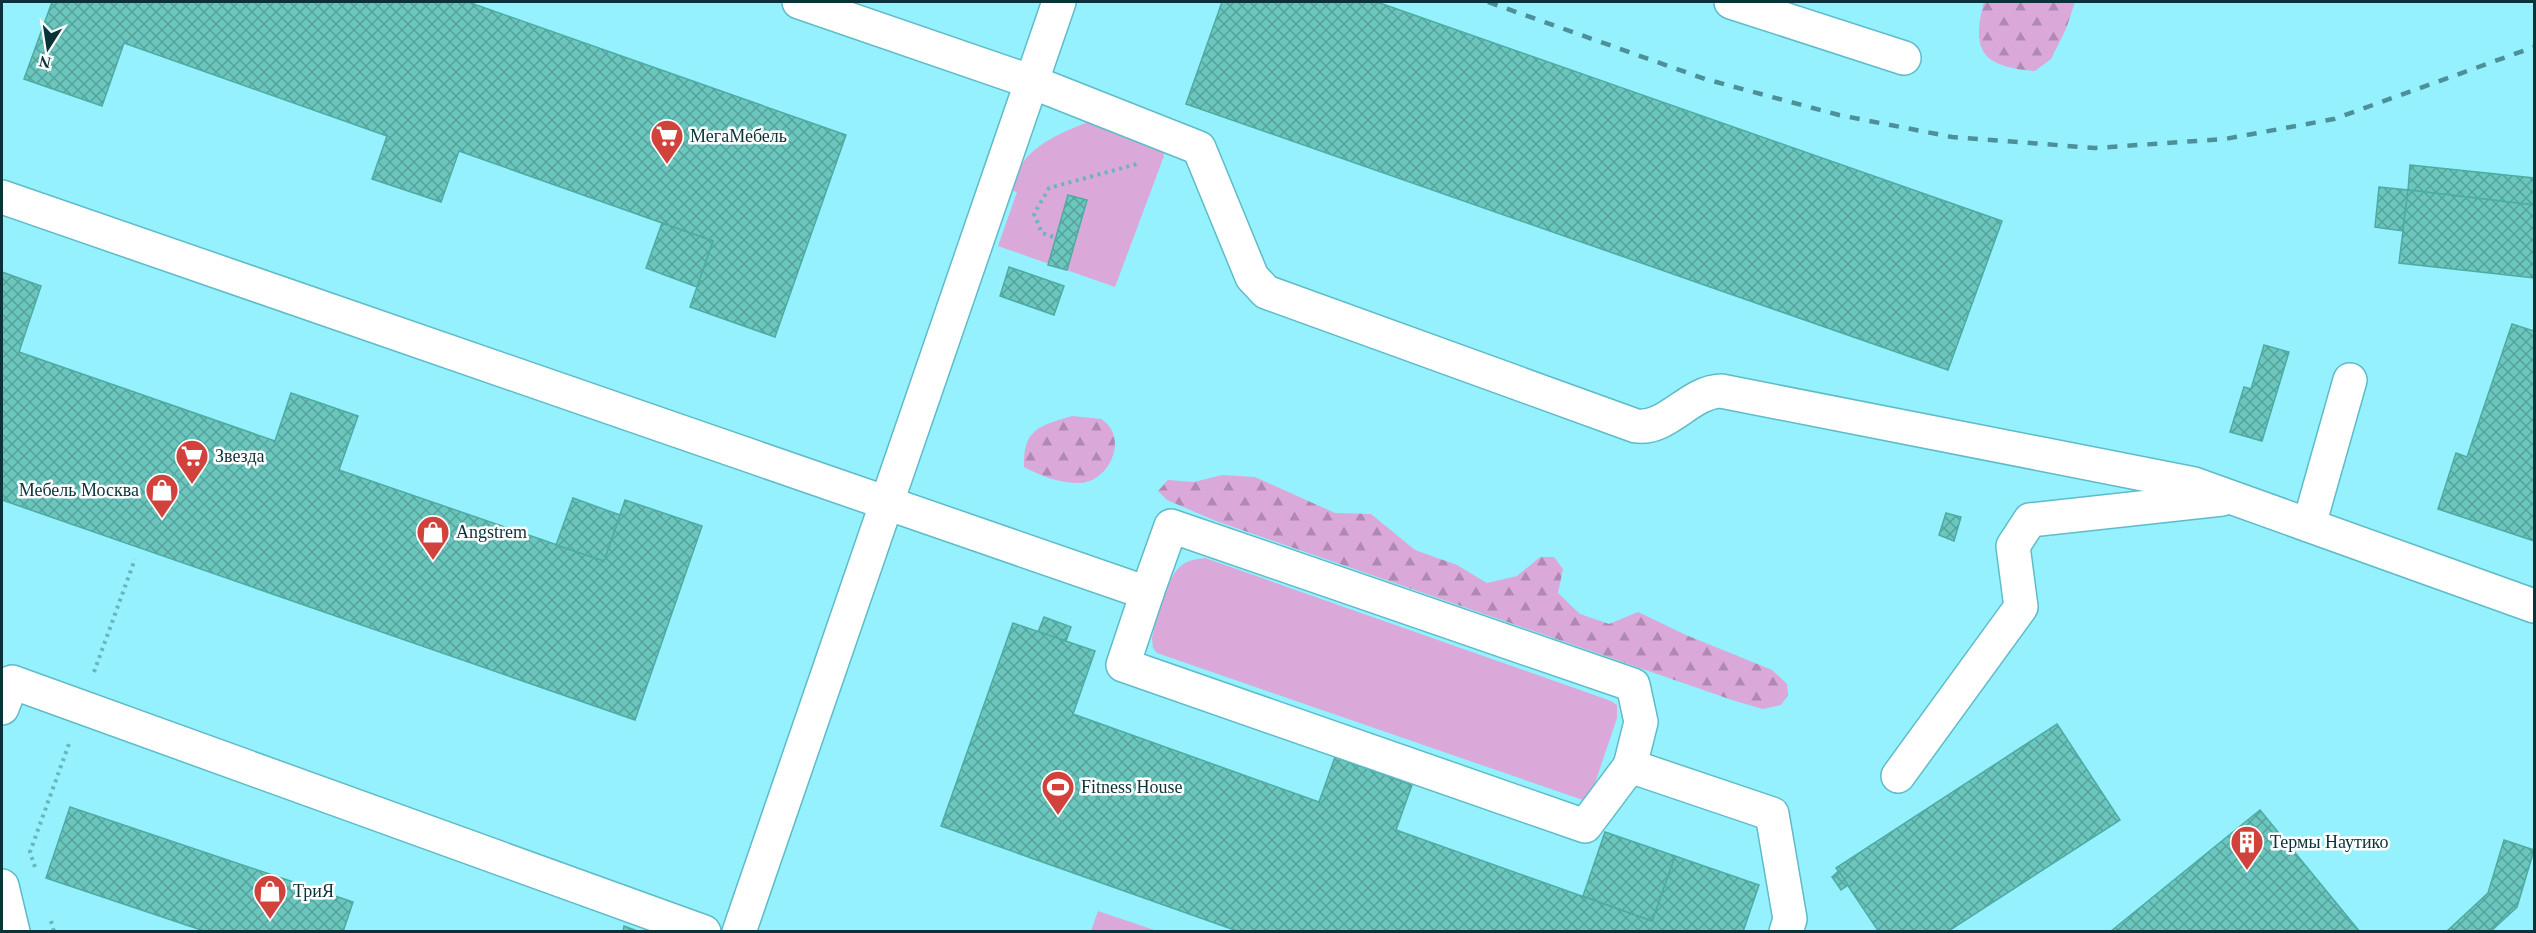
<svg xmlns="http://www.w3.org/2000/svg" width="2536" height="933" font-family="'Times New Roman',serif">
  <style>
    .green { fill: #dba8da }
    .forest { fill: url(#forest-firs) }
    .building { fill: url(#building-cross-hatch); stroke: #4daba2; stroke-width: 1.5 }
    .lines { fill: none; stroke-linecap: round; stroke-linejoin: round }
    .minor-casing { stroke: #5fbbc8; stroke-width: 36 }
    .path { stroke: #68b5bf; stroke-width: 4; stroke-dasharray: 3 4.5; stroke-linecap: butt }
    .minor { stroke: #fff; stroke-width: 33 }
    .rail { stroke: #4d9099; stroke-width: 4.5; stroke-dasharray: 10 10; stroke-linecap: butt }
    .labels { text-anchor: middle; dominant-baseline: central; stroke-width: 5; stroke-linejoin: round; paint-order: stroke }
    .poi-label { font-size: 18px; fill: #093338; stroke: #fff; text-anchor: start }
  </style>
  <defs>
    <pattern id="forest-firs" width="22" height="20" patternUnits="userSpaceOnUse" patternTransform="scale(1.5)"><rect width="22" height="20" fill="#dba8da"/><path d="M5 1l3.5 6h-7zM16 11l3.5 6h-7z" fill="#b089b2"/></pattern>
    <pattern id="building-cross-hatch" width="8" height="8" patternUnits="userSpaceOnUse" patternTransform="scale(1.5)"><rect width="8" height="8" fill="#6bc7be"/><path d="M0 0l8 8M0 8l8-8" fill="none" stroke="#56a29b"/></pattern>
  </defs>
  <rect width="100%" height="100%" fill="#94f1fd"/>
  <g class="green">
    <path d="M1088,122L1163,147L1164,156L1115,287L998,246L1017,192L1010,190C1013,181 1016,172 1022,164C1036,143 1065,131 1088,122Z"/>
    <path d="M1205,558L1611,701L1617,705V718L1591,795L1585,800L1580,799L1157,653L1153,648L1152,639C1155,622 1168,574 1182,565C1189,560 1197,559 1205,558Z"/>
    <polygon points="1098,911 1157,931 1091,931"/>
  </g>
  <g class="forest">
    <path d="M1984,2H2075L2066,29L2051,59L2035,71C1984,67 1970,53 1984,2Z"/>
    <path d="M1072,416L1101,419C1104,421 1109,425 1111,429C1124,451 1103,484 1078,483C1059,483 1041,476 1024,467C1023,429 1039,426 1072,416Z"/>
    <polygon points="1222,475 1255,477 1335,513 1371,514 1415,550 1457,565 1487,583 1517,576 1540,557 1554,557 1563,569 1558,593 1580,614 1609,624 1638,612 1686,635 1772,670 1787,684 1788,695 1781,705 1763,709 1735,701 1216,521 1167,500 1158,491 1168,480 1194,482"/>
  </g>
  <g class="building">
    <polygon points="52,2 468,2 846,135 775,337 690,307 713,241 459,151 441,202 372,179 387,136 124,43 102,106 24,79"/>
    <polygon points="1222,2 1377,2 2002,221 1948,370 1186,104"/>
    <polygon points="2410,165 2534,178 2534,205 2408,190"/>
    <polygon points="2379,187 2408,190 2403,231 2375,227"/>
    <polygon points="2408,190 2534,205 2534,278 2399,263"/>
    <polygon points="1068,195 1087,200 1067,270 1048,265"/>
    <polygon points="662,223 713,241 697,287 646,268"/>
    <polygon points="1009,267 1064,286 1054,315 1000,296"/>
    <polygon points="2,272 41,286 19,352 275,441 291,393 358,416 339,470 604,561 625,500 702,526 635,720 2,500"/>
    <polygon points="2512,324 2534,331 2534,541 2438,509 2456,453 2467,457"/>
    <polygon points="2264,345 2289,352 2262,441 2230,432 2244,387 2251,389"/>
    <polygon points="573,498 620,515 604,561 556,545"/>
    <polygon points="1946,513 1961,517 1954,541 1939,535"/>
    <polygon points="1044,617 1071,627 1066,641 1038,632"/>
    <polygon points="1013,623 1095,651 1073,714 1319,802 1335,757 1412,785 1396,830 1652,921 1675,856 1759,885 1743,932 1240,932 941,826"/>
    <polygon points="2057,724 2120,820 1947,932 1879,932 1836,868"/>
    <polygon points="70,807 353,902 343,932 207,932 46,878"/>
    <polygon points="2260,810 2360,932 2110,932"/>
    <polygon points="1605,832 1675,856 1652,921 1583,896"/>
    <polygon points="2504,840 2534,850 2517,907 2490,932 2446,932 2488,893"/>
    <polygon points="1839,871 1848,885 1841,890 1832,877"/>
    <polygon points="624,926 640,932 623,932"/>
  </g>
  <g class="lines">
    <defs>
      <g id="minor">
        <path d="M799,2L1032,82L1199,148L1252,277L1266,292L1636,426C1668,430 1689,392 1721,391L2194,484L2534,606"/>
        <polyline points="1731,2 1904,58"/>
        <polyline points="2,197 1147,593 1123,665 1585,826 1630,766 1772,814 1790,919 1786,932"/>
        <polyline points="2309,525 2350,380"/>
        <polyline points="1147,593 1171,526 1633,685 1641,722 1630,766"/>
        <polyline points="2,708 12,682 704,932"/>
        <polyline points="1898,776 2021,607 2013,546 2030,520 2222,499"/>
        <polyline points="2,886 13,932"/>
        <polyline points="739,932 1059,2"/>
      </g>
    </defs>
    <use href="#minor" class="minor-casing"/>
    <g class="path">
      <polyline points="1053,237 1042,233 1034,214 1049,188 1137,164"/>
      <polyline points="94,672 135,559"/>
      <polyline points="35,867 30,852 70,741"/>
      <polyline points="51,921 54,932"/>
    </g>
    <use href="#minor" class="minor"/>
    <polyline class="rail" points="1488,2 1705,79 1839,115 1952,137 2095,148 2225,139 2334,119 2534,47"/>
  </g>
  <defs>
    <symbol id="supermarket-pin" viewBox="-11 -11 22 30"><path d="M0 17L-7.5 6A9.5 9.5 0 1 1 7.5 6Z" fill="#d1423c" stroke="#fff"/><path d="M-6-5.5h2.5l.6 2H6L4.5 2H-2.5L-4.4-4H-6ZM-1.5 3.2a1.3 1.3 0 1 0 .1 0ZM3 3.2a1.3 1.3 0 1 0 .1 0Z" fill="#fff"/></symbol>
    <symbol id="shop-pin" viewBox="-11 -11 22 30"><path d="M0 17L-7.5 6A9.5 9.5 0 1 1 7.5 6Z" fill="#d1423c" stroke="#fff"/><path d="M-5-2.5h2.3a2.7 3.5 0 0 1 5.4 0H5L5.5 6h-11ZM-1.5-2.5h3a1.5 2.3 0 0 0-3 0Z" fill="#fff"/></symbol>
    <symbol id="stadium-pin" viewBox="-11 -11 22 30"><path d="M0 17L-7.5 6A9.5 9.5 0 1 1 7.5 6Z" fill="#d1423c" stroke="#fff"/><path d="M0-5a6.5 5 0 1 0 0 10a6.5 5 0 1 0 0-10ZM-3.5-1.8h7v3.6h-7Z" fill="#fff"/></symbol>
    <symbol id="building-pin" viewBox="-11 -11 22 30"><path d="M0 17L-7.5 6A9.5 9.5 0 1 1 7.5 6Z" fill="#d1423c" stroke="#fff"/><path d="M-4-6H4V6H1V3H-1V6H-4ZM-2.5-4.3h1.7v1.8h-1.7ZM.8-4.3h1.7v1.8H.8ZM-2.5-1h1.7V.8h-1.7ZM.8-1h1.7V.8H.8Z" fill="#fff"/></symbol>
  </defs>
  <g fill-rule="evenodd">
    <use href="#supermarket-pin" x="648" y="117" width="38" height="52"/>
    <use href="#supermarket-pin" x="173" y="437" width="38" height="52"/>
    <use href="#shop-pin" x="143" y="471" width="38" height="52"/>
    <use href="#shop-pin" x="414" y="513" width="38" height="52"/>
    <use href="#stadium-pin" x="1039" y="768" width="38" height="52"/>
    <use href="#building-pin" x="2228" y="823" width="38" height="52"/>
    <use href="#shop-pin" x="251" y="872" width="38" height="52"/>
  </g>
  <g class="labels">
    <g class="poi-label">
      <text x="690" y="136">МегаМебель</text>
      <text x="215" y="456">Звезда</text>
      <text x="139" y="490" text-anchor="end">Мебель Москва</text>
      <text x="456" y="532">Angstrem</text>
      <text x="1081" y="787">Fitness House</text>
      <text x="2270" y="842">Термы Наутико</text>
      <text x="293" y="891">ТриЯ</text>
    </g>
  </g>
  <rect width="2536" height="933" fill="none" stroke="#093338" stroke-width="6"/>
  <g transform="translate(48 48) rotate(192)" stroke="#ffffff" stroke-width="4.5" paint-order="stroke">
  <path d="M0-4.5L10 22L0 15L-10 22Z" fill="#093338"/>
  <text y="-9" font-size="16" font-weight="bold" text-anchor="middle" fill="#093338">N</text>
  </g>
</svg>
